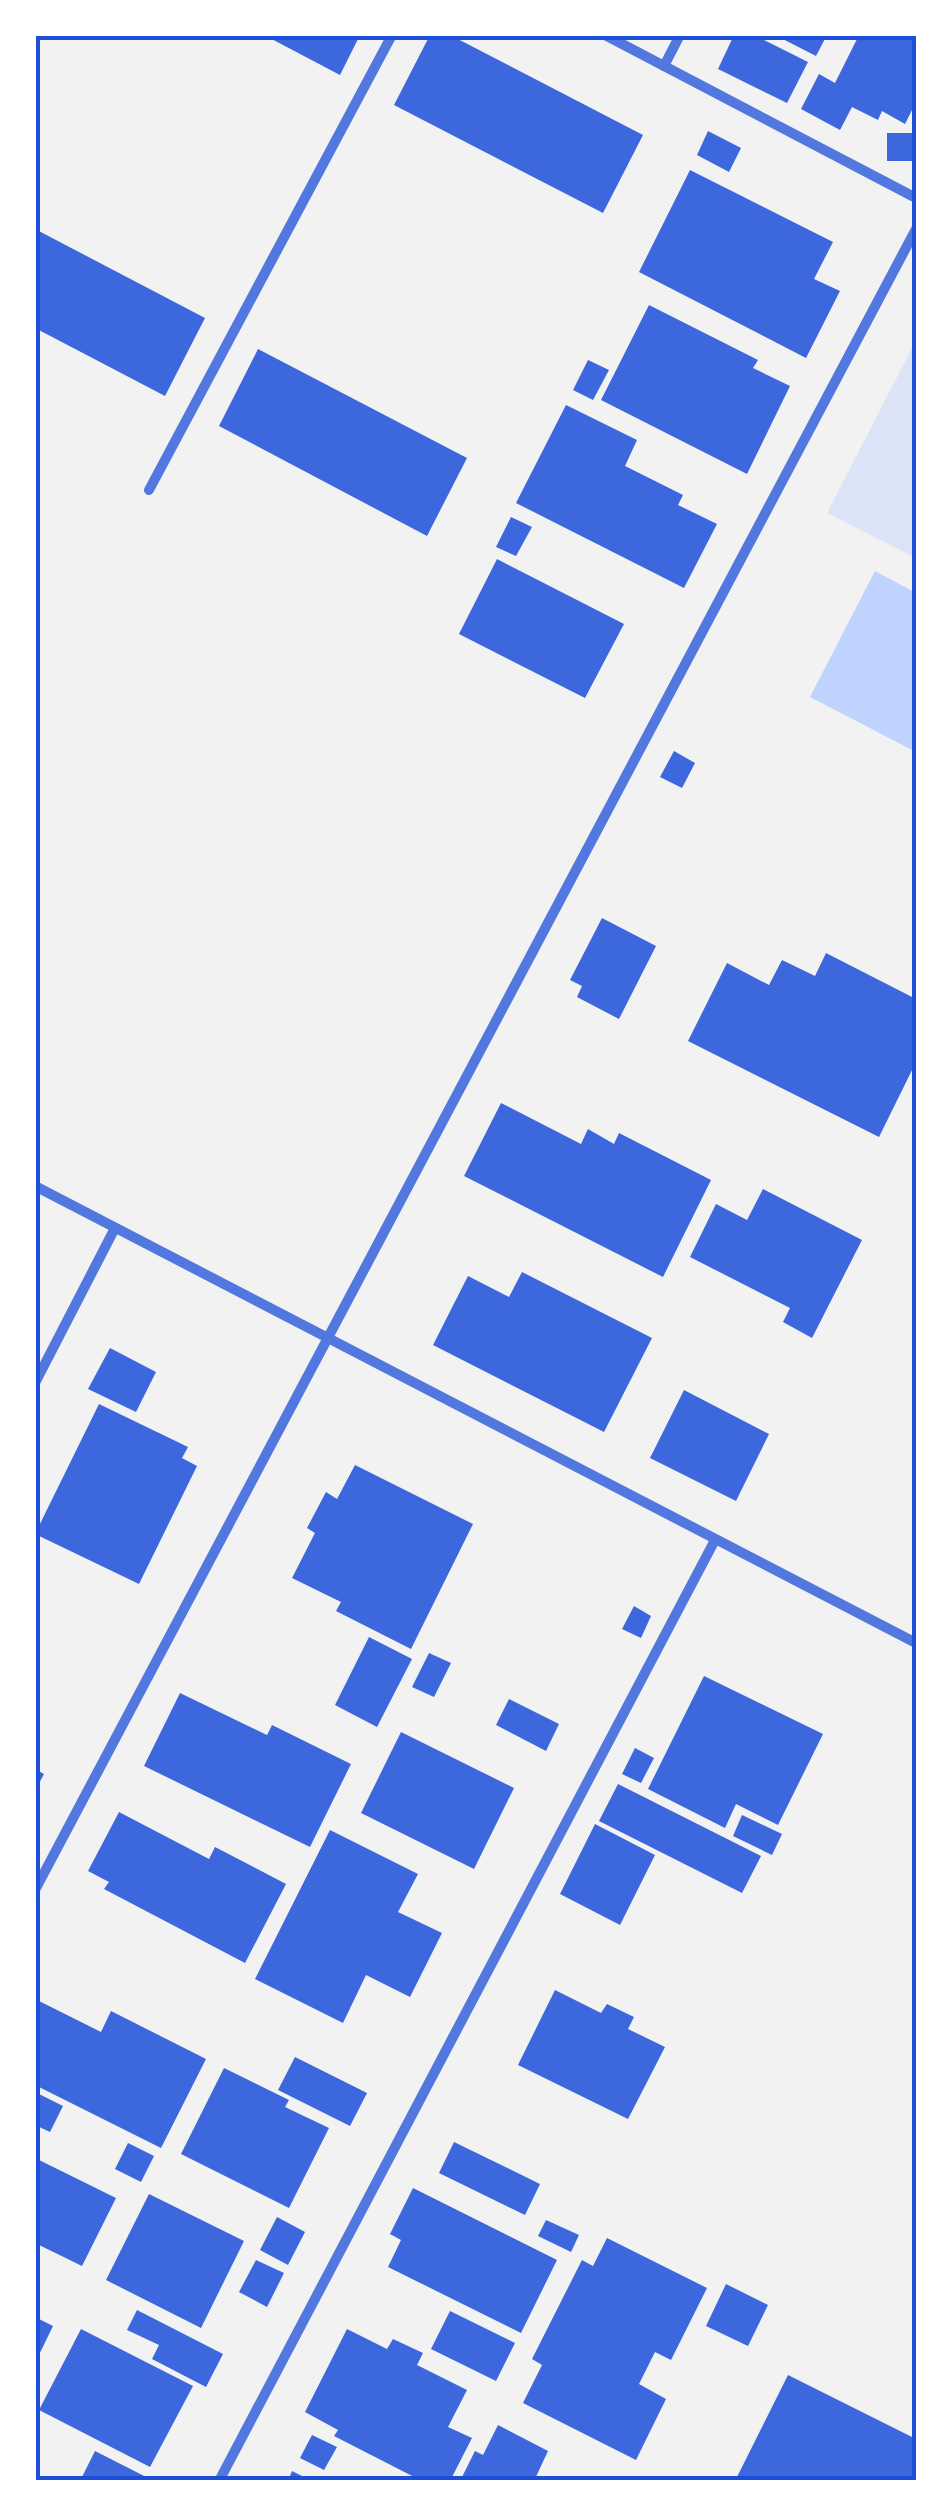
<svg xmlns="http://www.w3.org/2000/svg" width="951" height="2516" font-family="Karla,sans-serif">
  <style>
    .green { fill: #dbe4f7 }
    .water { fill: #bfd3fe }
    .building { fill: #3d67dc }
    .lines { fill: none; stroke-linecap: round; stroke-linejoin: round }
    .minor { stroke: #5277de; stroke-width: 10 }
    .neatline { fill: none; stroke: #1d4ed8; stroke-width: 4 }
  </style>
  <rect width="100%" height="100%" fill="#f2f2f2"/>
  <polygon class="green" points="916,340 916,558 827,513"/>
  <polygon class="water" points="875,571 916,593 916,752 810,697"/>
  <g class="building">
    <polygon points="264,35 360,35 340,75"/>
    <polygon points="430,35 450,35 643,135 603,213 394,105"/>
    <polygon points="734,35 754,35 808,62 787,103 718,69"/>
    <polygon points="775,35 827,35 816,56"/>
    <polygon points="859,35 916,35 916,102 905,124 882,111 878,120 852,107 840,130 801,109 819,74 835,83"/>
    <polygon points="708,131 741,148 729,172 697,155"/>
    <rect x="887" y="133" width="29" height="28"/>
    <polygon points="690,170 833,242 814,279 840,291 806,358 639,272"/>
    <polygon points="35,229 205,318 165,396 35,328"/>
    <polygon points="649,305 758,360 753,368 790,386 747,474 601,400"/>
    <polygon points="258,349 467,458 427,536 219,426"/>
    <polygon points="588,360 609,370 593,400 573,390"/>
    <polygon points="566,405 637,440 625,466 683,495 678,505 717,524 684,588 516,503"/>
    <polygon points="511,517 532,527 516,556 496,547"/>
    <polygon points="497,559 624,624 585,698 459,634"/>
    <polygon points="674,751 695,763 682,788 660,777"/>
    <polygon points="602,918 656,946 619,1019 577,997 582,986 570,980"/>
    <polygon points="826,953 916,999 916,1062 879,1137 688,1041 727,963 769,985 782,960 815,976"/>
    <polygon points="501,1103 581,1144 588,1129 614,1144 619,1133 711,1180 663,1277 464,1176"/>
    <polygon points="763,1189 862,1240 812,1338 783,1322 790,1308 690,1257 716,1204 747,1220"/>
    <polygon points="522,1272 652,1338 604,1432 433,1345 468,1276 509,1297"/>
    <polygon points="110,1348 156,1372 136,1412 88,1389"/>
    <polygon points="684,1390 769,1434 736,1501 650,1458"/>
    <polygon points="99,1404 188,1447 182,1458 197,1466 139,1584 35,1534"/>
    <polygon points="355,1465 473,1524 411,1649 336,1611 341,1602 292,1578 315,1533 307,1528 326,1492 337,1499"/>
    <polygon points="634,1606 651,1616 641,1638 622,1629"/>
    <polygon points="369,1637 412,1659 377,1727 335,1705"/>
    <polygon points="429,1653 451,1663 434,1697 412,1687"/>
    <polygon points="704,1676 823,1734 778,1825 736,1804 725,1828 648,1789"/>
    <polygon points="180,1693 267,1735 272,1725 351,1764 310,1847 144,1766"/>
    <polygon points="509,1699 559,1724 546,1751 496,1725"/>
    <polygon points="401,1732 514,1788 474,1869 361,1813"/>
    <polygon points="635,1748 654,1758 641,1783 622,1774"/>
    <polygon points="35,1769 44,1774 35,1791"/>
    <polygon points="618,1784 761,1856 742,1893 599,1821"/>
    <polygon points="119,1812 209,1859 215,1847 286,1884 245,1963 104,1889 109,1882 88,1871"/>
    <polygon points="742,1815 782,1834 772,1855 733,1836"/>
    <polygon points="595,1824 655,1855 620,1925 560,1894"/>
    <polygon points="330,1830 418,1874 398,1912 442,1933 410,1997 366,1975 343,2023 255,1979"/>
    <polygon points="555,1990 601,2013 607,2004 634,2017 628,2029 665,2047 628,2119 518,2065"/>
    <polygon points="35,1999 101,2032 111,2011 206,2059 161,2148 35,2085"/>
    <polygon points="295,2057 367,2093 350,2126 278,2090"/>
    <polygon points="224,2068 289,2100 285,2107 329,2128 289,2208 181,2154"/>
    <polygon points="37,2093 63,2106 50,2132 35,2125"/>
    <polygon points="454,2142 540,2184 525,2215 439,2173"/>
    <polygon points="128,2143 154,2156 141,2182 115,2169"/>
    <polygon points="35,2158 116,2198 82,2266 35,2243"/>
    <polygon points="413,2188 557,2260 521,2333 388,2267 401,2240 390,2234"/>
    <polygon points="149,2194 244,2241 201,2328 106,2280"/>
    <polygon points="277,2217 305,2232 288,2265 260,2250"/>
    <polygon points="546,2220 579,2235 571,2252 538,2236"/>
    <polygon points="607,2238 707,2288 671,2360 655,2352 639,2384 666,2399 636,2460 523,2403 542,2365 532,2359 582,2260 593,2266"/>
    <polygon points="256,2260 284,2273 267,2307 239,2292"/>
    <polygon points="726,2284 768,2305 748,2346 706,2326"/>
    <polygon points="137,2310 223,2354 206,2387 152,2359 159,2345 127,2330"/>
    <polygon points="450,2311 515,2343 496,2381 431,2349"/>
    <polygon points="35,2317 53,2326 35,2363"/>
    <polygon points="81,2329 193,2386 150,2467 39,2410"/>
    <polygon points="347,2329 387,2349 393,2339 423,2353 417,2365 467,2390 448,2427 472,2438 450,2481 422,2481 334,2436 338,2430 305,2412"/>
    <polygon points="788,2375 916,2439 916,2481 735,2481"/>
    <polygon points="498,2425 548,2451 534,2481 460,2481 475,2451 483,2455"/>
    <polygon points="312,2435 337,2447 324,2470 300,2458"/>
    <polygon points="95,2451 154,2481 80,2481"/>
    <polygon points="292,2471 312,2481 288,2481"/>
  </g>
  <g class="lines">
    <g class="minor">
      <polyline points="605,35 916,198"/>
      <polyline points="664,66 680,35"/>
      <polyline points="149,490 392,35"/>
      <polyline points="35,1186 916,1643"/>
      <polyline points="35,1383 115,1228"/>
      <polyline points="35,1890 916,229"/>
      <polyline points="219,2481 715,1540"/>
    </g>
  </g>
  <rect width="951" height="2516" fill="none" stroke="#ffffff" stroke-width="75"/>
  <rect x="38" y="38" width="876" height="2440" class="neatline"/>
</svg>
